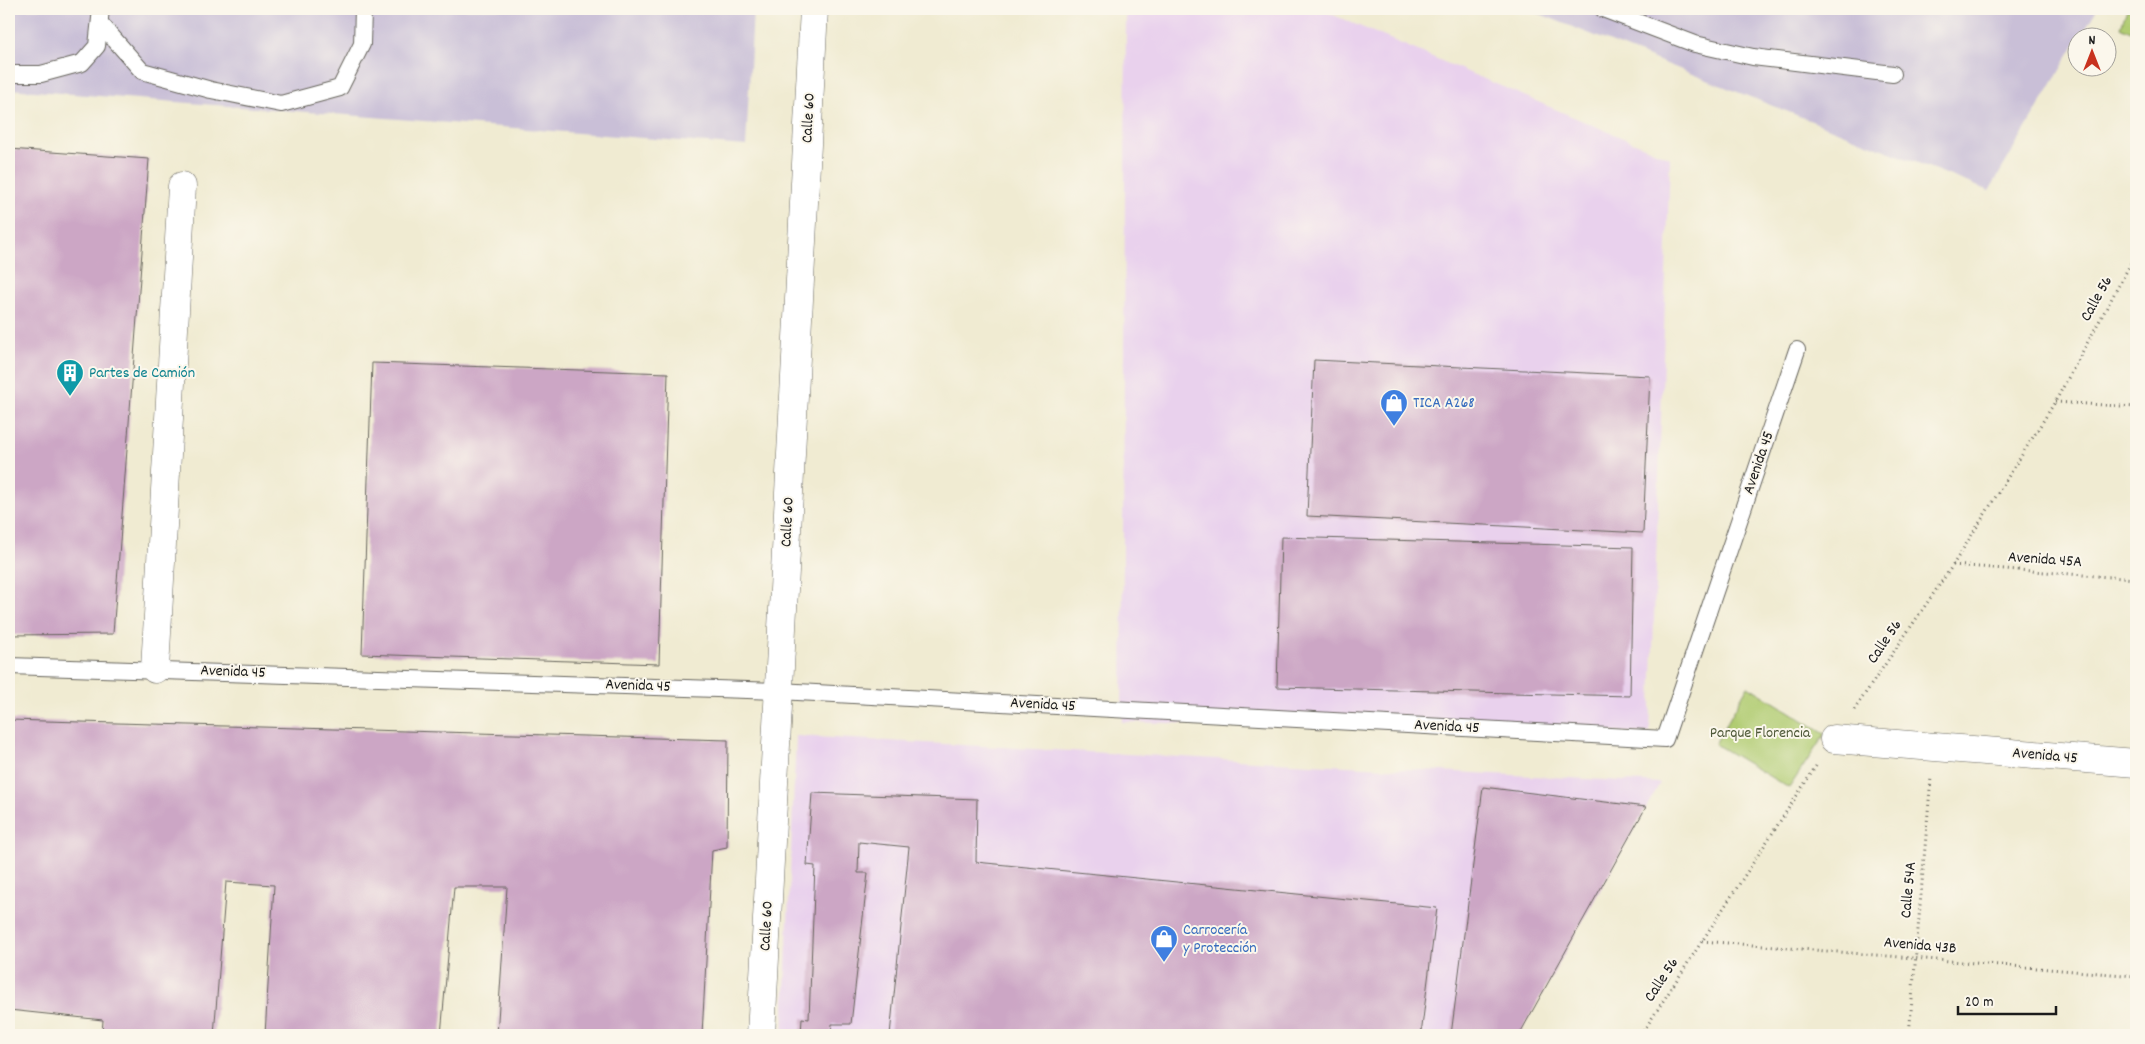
<svg xmlns="http://www.w3.org/2000/svg" width="2145" height="1044" font-family="Dekko,sans-serif">
  <style>
    .built { fill: #e9d1ed }
    .industrial { fill: #c9bfd7 }
    .green { fill: #b1cc72; stroke: #667447 }
    .building { fill: #cca6c5 }
    .lines { fill: none; stroke-linecap: round; stroke-linejoin: round }
    .lane-casing { stroke: #66645c; stroke-width: 18 }
    .street-casing { stroke: #66645c; stroke-width: 29 }
    .path { stroke: #66645c; stroke-width: 3; stroke-dasharray: 1 4; stroke-linecap: butt }
    .lane { stroke: #fff; stroke-width: 16 }
    .street { stroke: #fff; stroke-width: 28 }
    .labels { text-anchor: middle; dominant-baseline: central; stroke-width: 4; stroke-linejoin: round; paint-order: stroke }
    .street-label { font-size: 16px; fill: #1c1c1c; stroke: #fbf7ec }
    .culture-label { font-size: 16px; fill: #0d838f; stroke: #fbf7ec; text-anchor: start }
    .shop-label { font-size: 16px; fill: #366cbe; stroke: #fbf7ec; text-anchor: start }
    .park-label { font-size: 16px; fill: #505a3a; stroke: #fbf7ec }
  </style>
  <rect width="100%" height="100%" fill="#fbf7ec"/>
  <filter id="ink" filterUnits="userSpaceOnUse"><feTurbulence type="fractalNoise" baseFrequency=".02" numOctaves="2"/><feDisplacementMap in="SourceGraphic" scale="10" xChannelSelector="R" yChannelSelector="G"/><feConvolveMatrix kernelMatrix="1 2 1 2 8 2 1 2 1" color-interpolation-filters="sRGB"/></filter>
  <filter id="wash" filterUnits="userSpaceOnUse"><feTurbulence type="fractalNoise" baseFrequency=".0096" numOctaves="4" result="noise"/><feDisplacementMap in="SourceGraphic" scale="20" xChannelSelector="R" yChannelSelector="G"/><feGaussianBlur stdDeviation="1.12" result="paint"/><feColorMatrix in="noise" values="0 0 0 0 0 0 0 0 0 0 0 0 0 0 0 0 0 1.4 0 .05"/><feComposite in="paint" operator="in"/></filter>
  <g filter="url(#wash)">
    <rect width="100%" height="100%" fill="#f0ebd2"/>
    <g class="built">
      <polygon points="1126,9 1319,9 1670,158 1650,733 1122,722"/>
      <polygon points="796,736 1660,783 1519,1035 783,1035"/>
    </g>
    <g class="industrial">
      <polygon points="9,9 753,9 746,146 9,89"/>
      <polygon points="1527,9 2097,9 2080,37 2078,38 2077,41 1989,191"/>
    </g>
    <g class="green">
      <polygon points="2127,9 2136,9 2136,35 2121,27"/>
      <polygon points="1748,686 1825,734 1789,788 1715,744"/>
    </g>
    <g id="blocks">
      <g class="building">
        <polygon points="9,149 149,159 113,634 9,635"/>
        <polygon points="1314,360 1650,376 1643,533 1307,516"/>
        <polygon points="372,363 668,373 659,664 362,654"/>
        <polygon points="1281,537 1633,547 1630,696 1277,687"/>
        <polygon points="9,720 728,740 727,847 712,850 702,1035 497,1035 507,887 454,887 441,1035 265,1035 274,885 226,882 214,1035 102,1035 103,1020 9,1010"/>
        <polygon points="1483,787 1646,807 1519,1035 1451,1035"/>
        <polygon points="812,793 977,799 976,862 1437,908 1421,1035 890,1035 909,847 859,842 858,873 868,873 851,1024 832,1024 831,1035 801,1035 802,1018 809,1019 815,866 807,865"/>
      </g>
    </g>
  </g>
  <g filter="url(#ink)">
    <use href="#blocks" fill-opacity="0" stroke="#66645c" stroke-width="1"/>
    <g class="lines">
      <defs>
        <g id="lane">
          <polyline points="1603,9 1695,44 1753,57 1893,74"/>
          <polyline points="100,23 142,71 211,90 281,104 340,88 362,44 363,9"/>
          <polyline points="9,74 41,74 82,63 97,46 101,9"/>
          <polyline points="9,666 779,691 1665,739 1797,350"/>
        </g>
        <g id="street">
          <polyline points="155,669 182,186"/>
          <polyline points="1834,739 2136,763"/>
          <polyline points="761,1035 814,9"/>
        </g>
      </defs>
      <use href="#lane" class="lane-casing"/>
      <use href="#street" class="street-casing"/>
      <g class="path">
        <polyline points="2055,402 2136,407"/>
        <polyline points="1953,565 2136,579"/>
        <polyline points="1854,710 1953,565 2055,402 2136,254"/>
        <polyline points="1702,941 2136,976"/>
        <polyline points="1641,1035 1818,763"/>
        <polyline points="1909,1035 1931,777"/>
      </g>
      <use href="#lane" class="lane"/>
      <use href="#street" class="street"/>
    </g>
  </g>
  <defs>
    <symbol id="building-pin" viewBox="-11 -11 22 30"><path d="M0 17L-7.5 6A9.5 9.5 0 1 1 7.5 6Z" fill="#0f9aa8" stroke="#fbf7ec"/><path d="M-4-6H4V6H1V3H-1V6H-4ZM-2.5-4.3h1.7v1.8h-1.7ZM.8-4.3h1.7v1.8H.8ZM-2.5-1h1.7V.8h-1.7ZM.8-1h1.7V.8H.8Z" fill="#fff"/></symbol>
    <symbol id="shop-pin" viewBox="-11 -11 22 30"><path d="M0 17L-7.5 6A9.5 9.5 0 1 1 7.5 6Z" fill="#3f7fe0" stroke="#fbf7ec"/><path d="M-5-2.5h2.3a2.7 3.5 0 0 1 5.4 0H5L5.5 6h-11ZM-1.5-2.5h3a1.5 2.3 0 0 0-3 0Z" fill="#fff"/></symbol>
  </defs>
  <g fill-rule="evenodd">
    <use href="#building-pin" x="54" y="357" width="32" height="43"/>
    <use href="#shop-pin" x="1378" y="387" width="32" height="43"/>
    <use href="#shop-pin" x="1148" y="923" width="32" height="43"/>
  </g>
  <g class="labels">
    <g class="street-label">
      <text transform="translate(809 118) rotate(-87)">Calle 60</text>
      <text transform="translate(2097 299) rotate(-61)">Calle 56</text>
      <text transform="translate(1759 463) rotate(-71)">Avenida 45</text>
      <text transform="translate(788 522) rotate(-87)">Calle 60</text>
      <text transform="translate(2045 560) rotate(4)">Avenida 45A</text>
      <text transform="translate(1885 642) rotate(-56)">Calle 56</text>
      <text transform="translate(233 672) rotate(2)">Avenida 45</text>
      <text transform="translate(638 686) rotate(2)">Avenida 45</text>
      <text transform="translate(1043 705) rotate(3)">Avenida 45</text>
      <text transform="translate(1447 727) rotate(3)">Avenida 45</text>
      <text transform="translate(2045 756) rotate(5)">Avenida 45</text>
      <text transform="translate(1909 890) rotate(-85)">Calle 54A</text>
      <text transform="translate(767 926) rotate(-87)">Calle 60</text>
      <text transform="translate(1920 946) rotate(5)">Avenida 43B</text>
      <text transform="translate(1662 980) rotate(-57)">Calle 56</text>
    </g>
    <g class="culture-label">
      <text x="89" y="373">Partes de Camión</text>
    </g>
    <g class="shop-label">
      <text x="1413" y="403">TICA A268</text>
      <text x="1183" y="930">Carrocería<tspan x="1183" dy="18">y Protección</tspan></text>
    </g>
    <g class="park-label">
      <text x="1760" y="733">Parque Florencia</text>
    </g>
  </g>
  <rect width="2145" height="1044" fill="none" stroke="#fbf7ec" stroke-width="30"/>
  <g transform="translate(2092 52)"><circle r="24" fill="#fbf7ec" stroke="#a29f99"/>
  <path d="M0-4L9 19L0 12L-9 19Z" fill="#c8321e"/>
  <text y="-8" font-size="14" font-weight="bold" text-anchor="middle" fill="#1c1c1c">N</text>
  </g>
  <path d="M1958 1006v8h98v-8" fill="none" stroke="#1c1c1c" stroke-width="2.5"/>
  <text x="1965" y="1006" font-size="15" fill="#1c1c1c" stroke="#fbf7ec" stroke-width="4" paint-order="stroke">20 m</text>
</svg>
